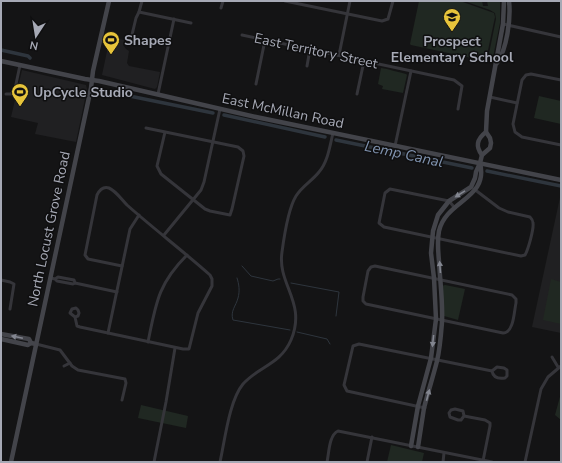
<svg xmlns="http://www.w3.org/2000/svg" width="562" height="463" font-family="'Nunito Sans',sans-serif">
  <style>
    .built { fill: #202022 }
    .green { fill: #202822 }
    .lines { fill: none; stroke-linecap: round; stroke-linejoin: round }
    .stream { stroke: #2e353d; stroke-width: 1 }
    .canal { stroke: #2e353d; stroke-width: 3.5 }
    .street { stroke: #35353a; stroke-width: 3 }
    .secondary { stroke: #43444a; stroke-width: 4.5 }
    .oneway { fill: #838690 }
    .labels { text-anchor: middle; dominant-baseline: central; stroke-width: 3; stroke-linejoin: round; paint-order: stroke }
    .poi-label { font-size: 14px; font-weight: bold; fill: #a6a9b5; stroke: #0f0f10; text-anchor: start }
    .street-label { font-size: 14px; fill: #a6a9b5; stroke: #0f0f10 }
    .water-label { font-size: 15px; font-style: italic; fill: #7f92ae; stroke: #0f0f10 }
  </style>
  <rect width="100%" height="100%" fill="#141415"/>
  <g class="built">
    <polygon points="110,37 124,40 123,45 126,49 129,51 127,63 129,66 160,72 157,87 155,89 102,75"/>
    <polygon points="22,70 86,85 87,89 76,142 35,134 38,123 11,117"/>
    <polygon points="561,193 561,333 532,327"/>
  </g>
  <g class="green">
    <polygon points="419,1 460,1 494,13 495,17 487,55 481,60 411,45 410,44"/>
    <polygon points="464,1 482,1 483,6 488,6 487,1 500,1 500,23 492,62 483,60 487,58 489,54 496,19 495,13 490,10"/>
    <path d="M381,68C389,69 397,72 406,74L407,75L403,93L382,89L383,86L378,84Z"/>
    <polygon points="539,96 561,101 561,124 534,118"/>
    <polygon points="551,279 561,282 561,324 543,320"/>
    <polygon points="445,285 465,289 458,320 444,316 442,286"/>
    <polygon points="561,393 561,420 555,415"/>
    <polygon points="141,405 188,416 186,428 138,418"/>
    <polygon points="391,445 424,453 422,462 387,462"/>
  </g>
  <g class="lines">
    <g class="stream">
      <polyline points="242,266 251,276 273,281 278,279 280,279"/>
      <path d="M237,278C239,284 240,291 238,298C236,306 230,311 233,320L290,330"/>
      <polyline points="291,283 339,292 336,316"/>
      <polyline points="297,332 327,339 330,344"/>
    </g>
    <g class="canal">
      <polyline points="1,50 28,56 30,58"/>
      <polyline points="100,90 213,113"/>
      <polyline points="224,115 325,137"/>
      <polyline points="336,140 472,168"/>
      <polyline points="487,171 561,186"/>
    </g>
    <g class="street">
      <polyline points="285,1 382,21 388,19 393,1"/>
      <polyline points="221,8 223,1"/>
      <polyline points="139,12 191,23"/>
      <polyline points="503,24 561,37"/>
      <polyline points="242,35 454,80 462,86 458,109"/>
      <polyline points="130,43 136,18 139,12 142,1"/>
      <polyline points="339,55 350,1"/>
      <polyline points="307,66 310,49"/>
      <polyline points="561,80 531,74 526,75 522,80 513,124 515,132 522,137 561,145"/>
      <polyline points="256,84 265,40"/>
      <polyline points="6,94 11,94 15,89 20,65"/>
      <polyline points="158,94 174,19"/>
      <polyline points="357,94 364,61"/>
      <polyline points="490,97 517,103"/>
      <polyline points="146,128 238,147 243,151 244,156 232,209 230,215 210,211 205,209 161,174 157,166 165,132"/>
      <polyline points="395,146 411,71"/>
      <path d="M454,207L449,201L390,189L385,193L379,223L384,227L521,256L525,255C528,250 534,229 533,223C533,220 532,219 530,217L508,212L499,208L474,189"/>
      <polyline points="164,235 201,190 204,182 220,109"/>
      <path d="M375,266L512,295L516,299V303C514,311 514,333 503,333L366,304L363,301V297L368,271L371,267Z"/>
      <polyline points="51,278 55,279 57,281 73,284 75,283 74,280 58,277 55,279"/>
      <polyline points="1,280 10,282 14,284 10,309"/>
      <polyline points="75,283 117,292"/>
      <path d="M75,317L78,316L79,313L78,310L76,308L72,309L70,313L75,317L77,326L80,327L183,349H189L198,313L212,286V279L210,275C183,251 154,229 127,205C122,200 116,191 109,188C103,186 99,191 97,195L85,255L88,259L122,266"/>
      <polyline points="108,333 130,229 139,215"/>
      <path d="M148,342C156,303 158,284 187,255"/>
      <polyline points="36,344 60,350 72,366 78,370 125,379 126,383 122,400"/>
      <polyline points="552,357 558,367"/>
      <polyline points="64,366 70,363"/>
      <path d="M497,367L504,368L507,370V376L505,378C498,379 493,377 492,371Z"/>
      <polyline points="425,408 347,391 344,385 353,346 359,344 492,371"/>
      <polyline points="464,416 463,411 455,409 451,410 449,413 450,417 458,420 461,420 464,416 485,420 490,423 490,426 483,461"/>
      <polyline points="154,462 166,402 175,348"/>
      <path d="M220,462C225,440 229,401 243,384C259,366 280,365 291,340C307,302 277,285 282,252C284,237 288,209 296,196C302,186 312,181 319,172C328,162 330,145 333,133"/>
      <path d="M327,462C329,453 329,435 338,431L492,462"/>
      <polyline points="367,462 372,437"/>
      <polyline points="443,462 444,453"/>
      <polyline points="525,462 541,389 548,377 561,366"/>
    </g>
    <g class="secondary">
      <polyline points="1,61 85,79 99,81 256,117 561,180"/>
      <path d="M497,63C507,49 511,18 509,1"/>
      <path d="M482,155C475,146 477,139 486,132"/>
      <polyline points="1,334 29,339 31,343"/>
      <polyline points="1,339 28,345 31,343 36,344"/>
      <polyline points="411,446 418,406 431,358 436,319 434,278 431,253 433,231 438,215 449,201 471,187 475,178 476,172 480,163 482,155 490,148 491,143 490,138 486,132 487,111 503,24 504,1"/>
      <path d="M418,447C420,434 422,421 424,408C428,392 433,377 437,361C440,349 441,335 442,322C443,302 440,281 439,261C438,251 437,241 439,231C446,200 489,199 480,163"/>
      <polyline points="11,462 91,88 93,71 109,1"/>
    </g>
  </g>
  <defs><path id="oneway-solid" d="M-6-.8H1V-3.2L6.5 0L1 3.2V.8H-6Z"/></defs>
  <g class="oneway">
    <use href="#oneway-solid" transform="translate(460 194) rotate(148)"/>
    <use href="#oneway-solid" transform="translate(440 267) rotate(-94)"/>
    <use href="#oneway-solid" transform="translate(17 337) rotate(-168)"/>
    <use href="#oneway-solid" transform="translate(433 341) rotate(96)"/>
    <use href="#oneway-solid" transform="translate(428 395) rotate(-75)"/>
  </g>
  <defs>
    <symbol id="school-pin" viewBox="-11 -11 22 30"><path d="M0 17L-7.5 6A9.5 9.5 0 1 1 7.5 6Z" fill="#e7c43b" stroke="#0f0f10"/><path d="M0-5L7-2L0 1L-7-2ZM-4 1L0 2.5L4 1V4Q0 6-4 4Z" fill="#111"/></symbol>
    <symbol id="stadium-pin" viewBox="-11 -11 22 30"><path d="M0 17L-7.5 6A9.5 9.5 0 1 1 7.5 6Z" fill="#e7c43b" stroke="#0f0f10"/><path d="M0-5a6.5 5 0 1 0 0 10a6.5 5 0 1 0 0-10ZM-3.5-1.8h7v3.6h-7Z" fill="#111"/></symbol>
  </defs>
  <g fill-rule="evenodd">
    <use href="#school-pin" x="442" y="7" width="20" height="27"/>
    <use href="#stadium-pin" x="101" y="30" width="20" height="27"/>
    <use href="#stadium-pin" x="10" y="82" width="20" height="27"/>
  </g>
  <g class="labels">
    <g class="poi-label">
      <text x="124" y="40">Shapes</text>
      <text x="452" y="41" text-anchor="middle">Prospect<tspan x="452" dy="16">Elementary School</tspan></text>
      <text x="33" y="92">UpCycle Studio</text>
    </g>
    <g class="street-label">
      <text transform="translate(316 51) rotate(12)">East Territory Street</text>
      <text transform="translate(283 111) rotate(12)">East McMillan Road</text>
      <text transform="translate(49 229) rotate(-78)">North Locust Grove Road</text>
    </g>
    <g class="water-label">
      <text transform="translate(404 154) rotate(12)">Lemp Canal</text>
    </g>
  </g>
  <rect width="562" height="463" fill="none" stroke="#a6a9b5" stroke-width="4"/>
  <g transform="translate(36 36) rotate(192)" stroke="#0f0f10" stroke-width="3" paint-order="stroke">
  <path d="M0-3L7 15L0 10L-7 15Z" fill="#a6a9b5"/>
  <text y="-6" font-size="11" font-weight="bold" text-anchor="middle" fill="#a6a9b5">N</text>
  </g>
</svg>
